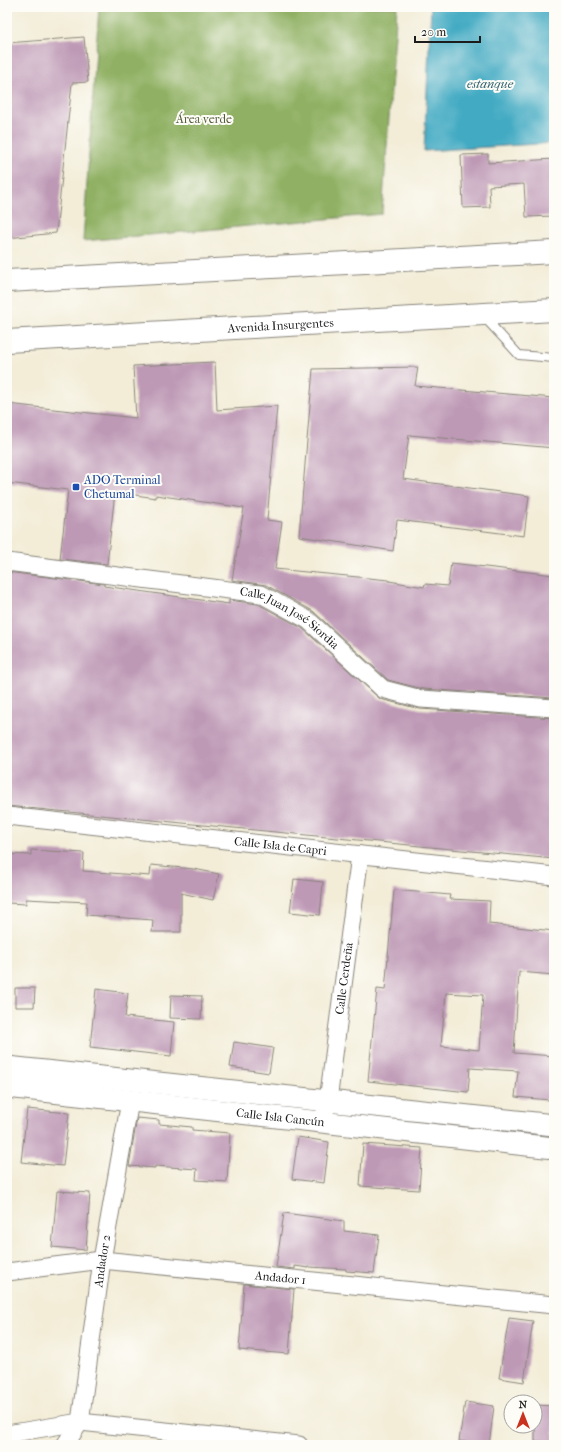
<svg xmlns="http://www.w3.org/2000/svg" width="561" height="1452" font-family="'IM FELL French Canon',serif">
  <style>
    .forest { fill: #90b164; stroke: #566640 }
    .water { fill: #43aac3; stroke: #306370 }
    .building { fill: #be99b6; fill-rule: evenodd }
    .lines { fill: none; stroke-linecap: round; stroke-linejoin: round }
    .service-casing { stroke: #88847a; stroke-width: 10 }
    .minor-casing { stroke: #88847a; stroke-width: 19 }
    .tertiary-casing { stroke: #88847a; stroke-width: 23 }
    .primary-casing { stroke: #88847a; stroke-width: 24 }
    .service { stroke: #fff; stroke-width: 8 }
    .minor { stroke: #fff; stroke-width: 17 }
    .tertiary { stroke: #fff; stroke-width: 21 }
    .primary { stroke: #fff; stroke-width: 22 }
    .transit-dot { fill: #1a4fb4; stroke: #fdfcf7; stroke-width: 1.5 }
    .labels { text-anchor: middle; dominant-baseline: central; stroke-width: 4; stroke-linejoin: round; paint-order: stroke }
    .park-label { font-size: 12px; fill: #525a3a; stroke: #fdfcf7 }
    .street-label { font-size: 12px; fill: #1c1c1c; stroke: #fdfcf7 }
    .transit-label { font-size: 12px; fill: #164399; stroke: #fdfcf7; text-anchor: start }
    .water-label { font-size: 13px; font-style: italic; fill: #306370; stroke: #fdfcf7 }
  </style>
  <rect width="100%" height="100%" fill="#fdfcf7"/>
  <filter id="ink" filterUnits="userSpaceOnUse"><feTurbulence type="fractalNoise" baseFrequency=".025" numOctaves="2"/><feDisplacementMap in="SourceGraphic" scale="8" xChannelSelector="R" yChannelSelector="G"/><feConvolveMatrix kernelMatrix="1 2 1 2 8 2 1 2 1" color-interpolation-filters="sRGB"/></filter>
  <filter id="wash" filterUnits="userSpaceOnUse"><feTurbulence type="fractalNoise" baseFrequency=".012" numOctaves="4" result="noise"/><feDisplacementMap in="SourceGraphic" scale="16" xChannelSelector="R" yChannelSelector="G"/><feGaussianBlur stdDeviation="0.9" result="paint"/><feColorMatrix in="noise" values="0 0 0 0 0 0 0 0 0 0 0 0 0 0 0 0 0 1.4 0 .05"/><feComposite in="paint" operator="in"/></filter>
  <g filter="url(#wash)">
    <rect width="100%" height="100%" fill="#f3edd8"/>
    <polygon class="forest" points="99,7 397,7 382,214 83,241"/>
    <polygon class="water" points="431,7 554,7 554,143 424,151"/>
    <g id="blocks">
      <g class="building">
        <polygon points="84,37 88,82 72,83 56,233 7,238 7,43"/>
        <polygon points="488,154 488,163 554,159 554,216 526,217 524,184 489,186 490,207 463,208 461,155"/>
        <polygon points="215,362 217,410 277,406 267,520 282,522 275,569 389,580 389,581 424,587 425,584 448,586 451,563 554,575 554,698 423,689 388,680 313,611 266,585 232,580 244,508 156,495 156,498 115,492 107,564 60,559 68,490 7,483 7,404 136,418 133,366"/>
        <polygon points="418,367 415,386 554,398 554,448 409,435 403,479 529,496 524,536 397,520 393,551 299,536 313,369"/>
        <polygon points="7,572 104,584 104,586 229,604 229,600 258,604 302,628 380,699 420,709 554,718 554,859 7,806"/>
        <polygon points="31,850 84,853 83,871 150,876 151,865 194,869 219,874 213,900 181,893 181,932 152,932 153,920 86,915 87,902 26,899 26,904 7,903 7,854 31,855"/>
        <polygon points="294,879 323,882 320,915 290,912"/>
        <path d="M394,890L450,895L449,899L490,901L489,924L554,931V975L519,972L514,1053L554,1056L550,1100L515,1097L518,1071L470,1068L468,1092L368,1081L377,989L385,990ZM446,993L483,995L479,1050L441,1046Z"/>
        <polygon points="15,988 35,988 34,1007 15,1007"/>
        <polygon points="96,989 128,993 125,1017 174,1022 171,1056 90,1047"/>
        <polygon points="171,995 202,996 201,1019 170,1018"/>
        <polygon points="234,1042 273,1048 269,1073 230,1067"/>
        <polygon points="27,1109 69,1113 63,1166 21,1162"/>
        <polygon points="137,1118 159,1120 159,1124 192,1127 192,1130 230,1133 227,1182 196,1180 197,1169 155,1166 155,1168 129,1166"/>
        <polygon points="298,1137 329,1142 324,1183 292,1179"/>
        <polygon points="363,1144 422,1148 419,1190 360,1186"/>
        <polygon points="57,1191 90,1193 86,1250 52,1247"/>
        <polygon points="284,1213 344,1221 344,1231 379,1235 374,1273 346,1271 346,1269 309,1267 309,1268 295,1266 295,1269 276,1267"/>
        <polygon points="244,1284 294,1289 289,1354 239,1350"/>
        <polygon points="509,1318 533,1321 524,1382 499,1378"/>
        <polygon points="465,1402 494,1406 489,1445 459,1441"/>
        <polygon points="535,1405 554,1406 554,1442 535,1441"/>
      </g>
    </g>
  </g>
  <g filter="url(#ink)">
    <use href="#blocks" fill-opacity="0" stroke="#88847a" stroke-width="1"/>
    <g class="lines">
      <defs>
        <polyline id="service" points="483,316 519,355 554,358"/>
        <g id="minor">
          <path id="s1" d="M7,562L261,594L308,620L383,689L421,699L554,708"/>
          <path id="s2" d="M7,816L554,876"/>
          <path id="s3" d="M325,1112L328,1101L360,855"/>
          <path id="s4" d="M7,1272L102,1260L554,1305"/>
          <polyline points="7,1434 80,1422 299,1445"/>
          <path id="s5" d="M65,1445L80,1422L102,1260L130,1101"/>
        </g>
        <g id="tertiary">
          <polyline points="7,1067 554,1125"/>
          <path id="s6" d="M7,1087L554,1148"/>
        </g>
        <g id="primary">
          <polyline points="7,281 554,252"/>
          <path id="s7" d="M7,341L554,310"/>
        </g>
      </defs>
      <use href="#service" class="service-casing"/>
      <use href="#minor" class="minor-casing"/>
      <use href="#tertiary" class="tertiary-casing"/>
      <use href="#primary" class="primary-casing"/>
      <use href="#service" class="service"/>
      <use href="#minor" class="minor"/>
      <use href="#tertiary" class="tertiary"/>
      <use href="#primary" class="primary"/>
    </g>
  </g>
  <rect class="transit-dot" x="72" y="483" width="8" height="8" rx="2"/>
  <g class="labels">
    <g class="park-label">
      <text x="204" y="119">Área verde</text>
    </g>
    <g class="street-label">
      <text stroke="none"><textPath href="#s7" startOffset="274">Avenida Insurgentes</textPath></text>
      <text stroke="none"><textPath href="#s1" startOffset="292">Calle Juan José Siordia</textPath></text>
      <text stroke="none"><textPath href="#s2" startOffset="275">Calle Isla de Capri</textPath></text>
      <text stroke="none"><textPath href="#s3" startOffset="135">Calle Cerdeña</textPath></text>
      <text stroke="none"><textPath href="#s6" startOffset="275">Calle Isla Cancún</textPath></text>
      <text stroke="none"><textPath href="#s5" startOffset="190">Andador 2</textPath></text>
      <text stroke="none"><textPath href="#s4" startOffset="275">Andador 1</textPath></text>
    </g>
    <g class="transit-label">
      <text x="84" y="480">ADO Terminal<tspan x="84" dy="14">Chetumal</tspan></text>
    </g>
    <g class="water-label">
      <text x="490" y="83">estanque</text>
    </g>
  </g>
  <rect width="561" height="1452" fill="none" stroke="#fdfcf7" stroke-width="24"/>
  <g transform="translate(523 1414)"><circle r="19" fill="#fdfcf7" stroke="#a3a29f"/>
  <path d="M0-3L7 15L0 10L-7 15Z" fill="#c8321e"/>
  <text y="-6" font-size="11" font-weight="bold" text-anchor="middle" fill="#1c1c1c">N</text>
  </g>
  <path d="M415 36v6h65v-6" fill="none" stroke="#1c1c1c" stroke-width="2"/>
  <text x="421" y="36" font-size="12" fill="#1c1c1c" stroke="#fdfcf7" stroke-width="3" paint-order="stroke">20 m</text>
</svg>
